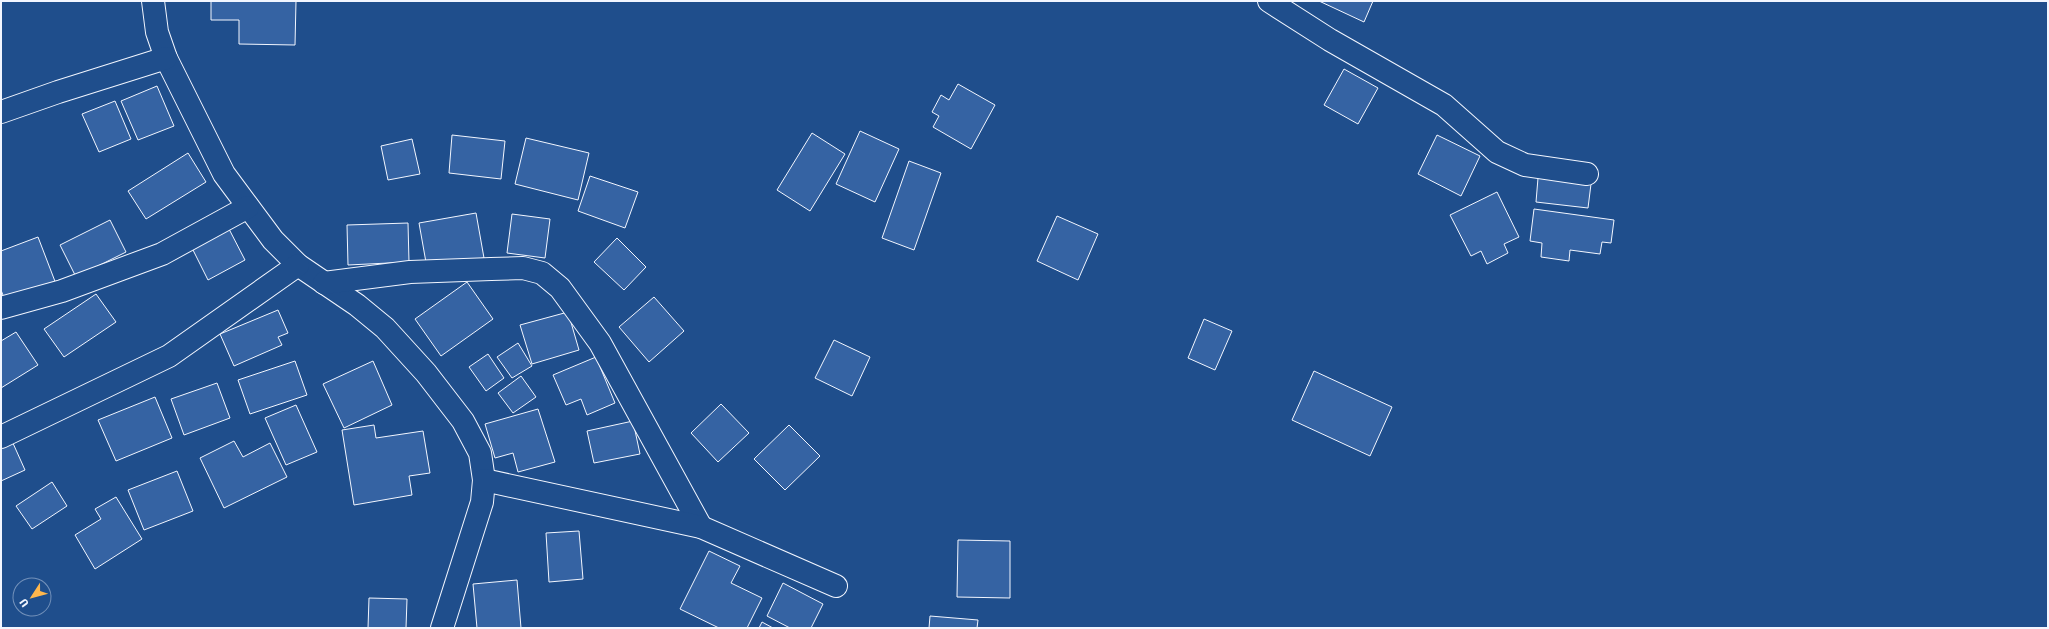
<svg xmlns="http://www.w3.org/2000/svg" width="2049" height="629" font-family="'Fira Sans',sans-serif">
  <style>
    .building { fill: #3563a3; stroke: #f2f6ff }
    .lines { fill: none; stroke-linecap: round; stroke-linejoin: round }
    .street-casing { stroke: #f2f6ff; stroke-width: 24 }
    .street { stroke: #1f4e8c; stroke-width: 22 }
  </style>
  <rect width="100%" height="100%" fill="#1f4e8c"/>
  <g class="building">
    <polygon points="211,1 296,1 295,45 239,44 239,20 211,20"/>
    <polygon points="1319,1 1373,1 1364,22"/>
    <polygon points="1344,69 1378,88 1358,124 1324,105"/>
    <polygon points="958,84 995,105 971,149 933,127 939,116 932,112 941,95 949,100"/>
    <polygon points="157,86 174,126 138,140 121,101"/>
    <polygon points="115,101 131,139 99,152 82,114"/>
    <polygon points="860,131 899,149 875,202 836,184"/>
    <polygon points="812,133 845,154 810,211 777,190"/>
    <polygon points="452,135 505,141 501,179 449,173"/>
    <polygon points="1437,135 1480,156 1461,196 1418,174"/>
    <polygon points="526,138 589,153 578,200 515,184"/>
    <polygon points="412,139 420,174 388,180 381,146"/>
    <polygon points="188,153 206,182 146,219 128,191"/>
    <polygon points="909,161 941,173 914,250 882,238"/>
    <polygon points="590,176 638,192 625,228 578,211"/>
    <polygon points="1538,178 1591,184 1588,208 1536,202"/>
    <polygon points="1497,192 1519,237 1504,244 1508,253 1487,264 1481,251 1471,256 1450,215"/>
    <polygon points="1534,209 1614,220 1611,243 1602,242 1600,254 1570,250 1569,261 1541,257 1542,243 1530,241"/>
    <polygon points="476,213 484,258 427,268 419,223"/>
    <polygon points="512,214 550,219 545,258 507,253"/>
    <polygon points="1057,216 1098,234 1078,280 1037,261"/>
    <polygon points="110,220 126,252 76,277 60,245"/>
    <polygon points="408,223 409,262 348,265 347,225"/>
    <polygon points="229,229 245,260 208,280 192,248"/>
    <polygon points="38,237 56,284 6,303 1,290 1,251"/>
    <polygon points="617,238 646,267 624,290 594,262"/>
    <polygon points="467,282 493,319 441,356 415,319"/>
    <polygon points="96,294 116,322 64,357 44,329"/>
    <polygon points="654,297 684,331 649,362 619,327"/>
    <polygon points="278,310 288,333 278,337 282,345 234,366 220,334"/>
    <polygon points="568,312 579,350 532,364 520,325"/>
    <polygon points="1204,319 1232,331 1215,370 1188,358"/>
    <polygon points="16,332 38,365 1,388 1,341"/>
    <polygon points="834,340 870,357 852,396 815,378"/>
    <polygon points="518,343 532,366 512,378 497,357"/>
    <polygon points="488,354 504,378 486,391 469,367"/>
    <polygon points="596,357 615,403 587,415 581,399 566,405 553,375"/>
    <polygon points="295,361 307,395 250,414 238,380"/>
    <polygon points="373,361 392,405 344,428 323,384"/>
    <polygon points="1314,371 1392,407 1370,456 1292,420"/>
    <polygon points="521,376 536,397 513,413 498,393"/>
    <polygon points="217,383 230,418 184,435 171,399"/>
    <polygon points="155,397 172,438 116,461 98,420"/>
    <polygon points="721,404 749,433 718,462 691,433"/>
    <polygon points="296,405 317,452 286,465 265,418"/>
    <polygon points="538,409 555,462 518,472 513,453 495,458 485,424"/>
    <polygon points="633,421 640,454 594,463 587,431"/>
    <polygon points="374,425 376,438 423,431 430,473 409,476 412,495 354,505 342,430"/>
    <polygon points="789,425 820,456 785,490 754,459"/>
    <polygon points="12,441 25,470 1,481 1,446"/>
    <polygon points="234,441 243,457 270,443 287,477 224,508 200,458"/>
    <polygon points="177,471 193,511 144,530 128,490"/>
    <polygon points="52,482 67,506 32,529 16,506"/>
    <polygon points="116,497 142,539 95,569 75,535 101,519 95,509"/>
    <polygon points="579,531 583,579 549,582 546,533"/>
    <polygon points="958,540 1010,541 1010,598 957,597"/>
    <polygon points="709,551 740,566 731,583 762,598 747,628 719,628 680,609"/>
    <polygon points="517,580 521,628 477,628 473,584"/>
    <polygon points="783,583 823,604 811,628 790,628 767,616"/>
    <polygon points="369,598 407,599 406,628 368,628"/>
    <polygon points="930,616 978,620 977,628 929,628"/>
    <polygon points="762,622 773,628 759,628"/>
  </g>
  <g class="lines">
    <defs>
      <g id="street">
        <polyline points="153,1 157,32 166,58 224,174 273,240 298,265 357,305 385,328 426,373 463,421 480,453 484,480 482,502 442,628"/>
        <polyline points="1269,1 1330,40 1444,105 1497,152 1525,165 1587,174"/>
        <polyline points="1,112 58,92 166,58"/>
        <polyline points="324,283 410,272 491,269 523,268 542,273 560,288 600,343 701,527"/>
        <polyline points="1,308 62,291 162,254 248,207"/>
        <polyline points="1,437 169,356 298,265"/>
        <polyline points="484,480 701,527 836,586"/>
      </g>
    </defs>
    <use href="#street" class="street-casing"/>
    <use href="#street" class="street"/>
  </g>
  <rect width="2049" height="629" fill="none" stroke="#f2f6ff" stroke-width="4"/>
  <g transform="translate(32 597) rotate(234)"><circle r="19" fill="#1f4e8c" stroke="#7391ba"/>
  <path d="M0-3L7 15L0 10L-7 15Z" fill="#ffb74d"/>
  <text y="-6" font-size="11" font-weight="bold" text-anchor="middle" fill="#f2f6ff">U</text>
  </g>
</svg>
